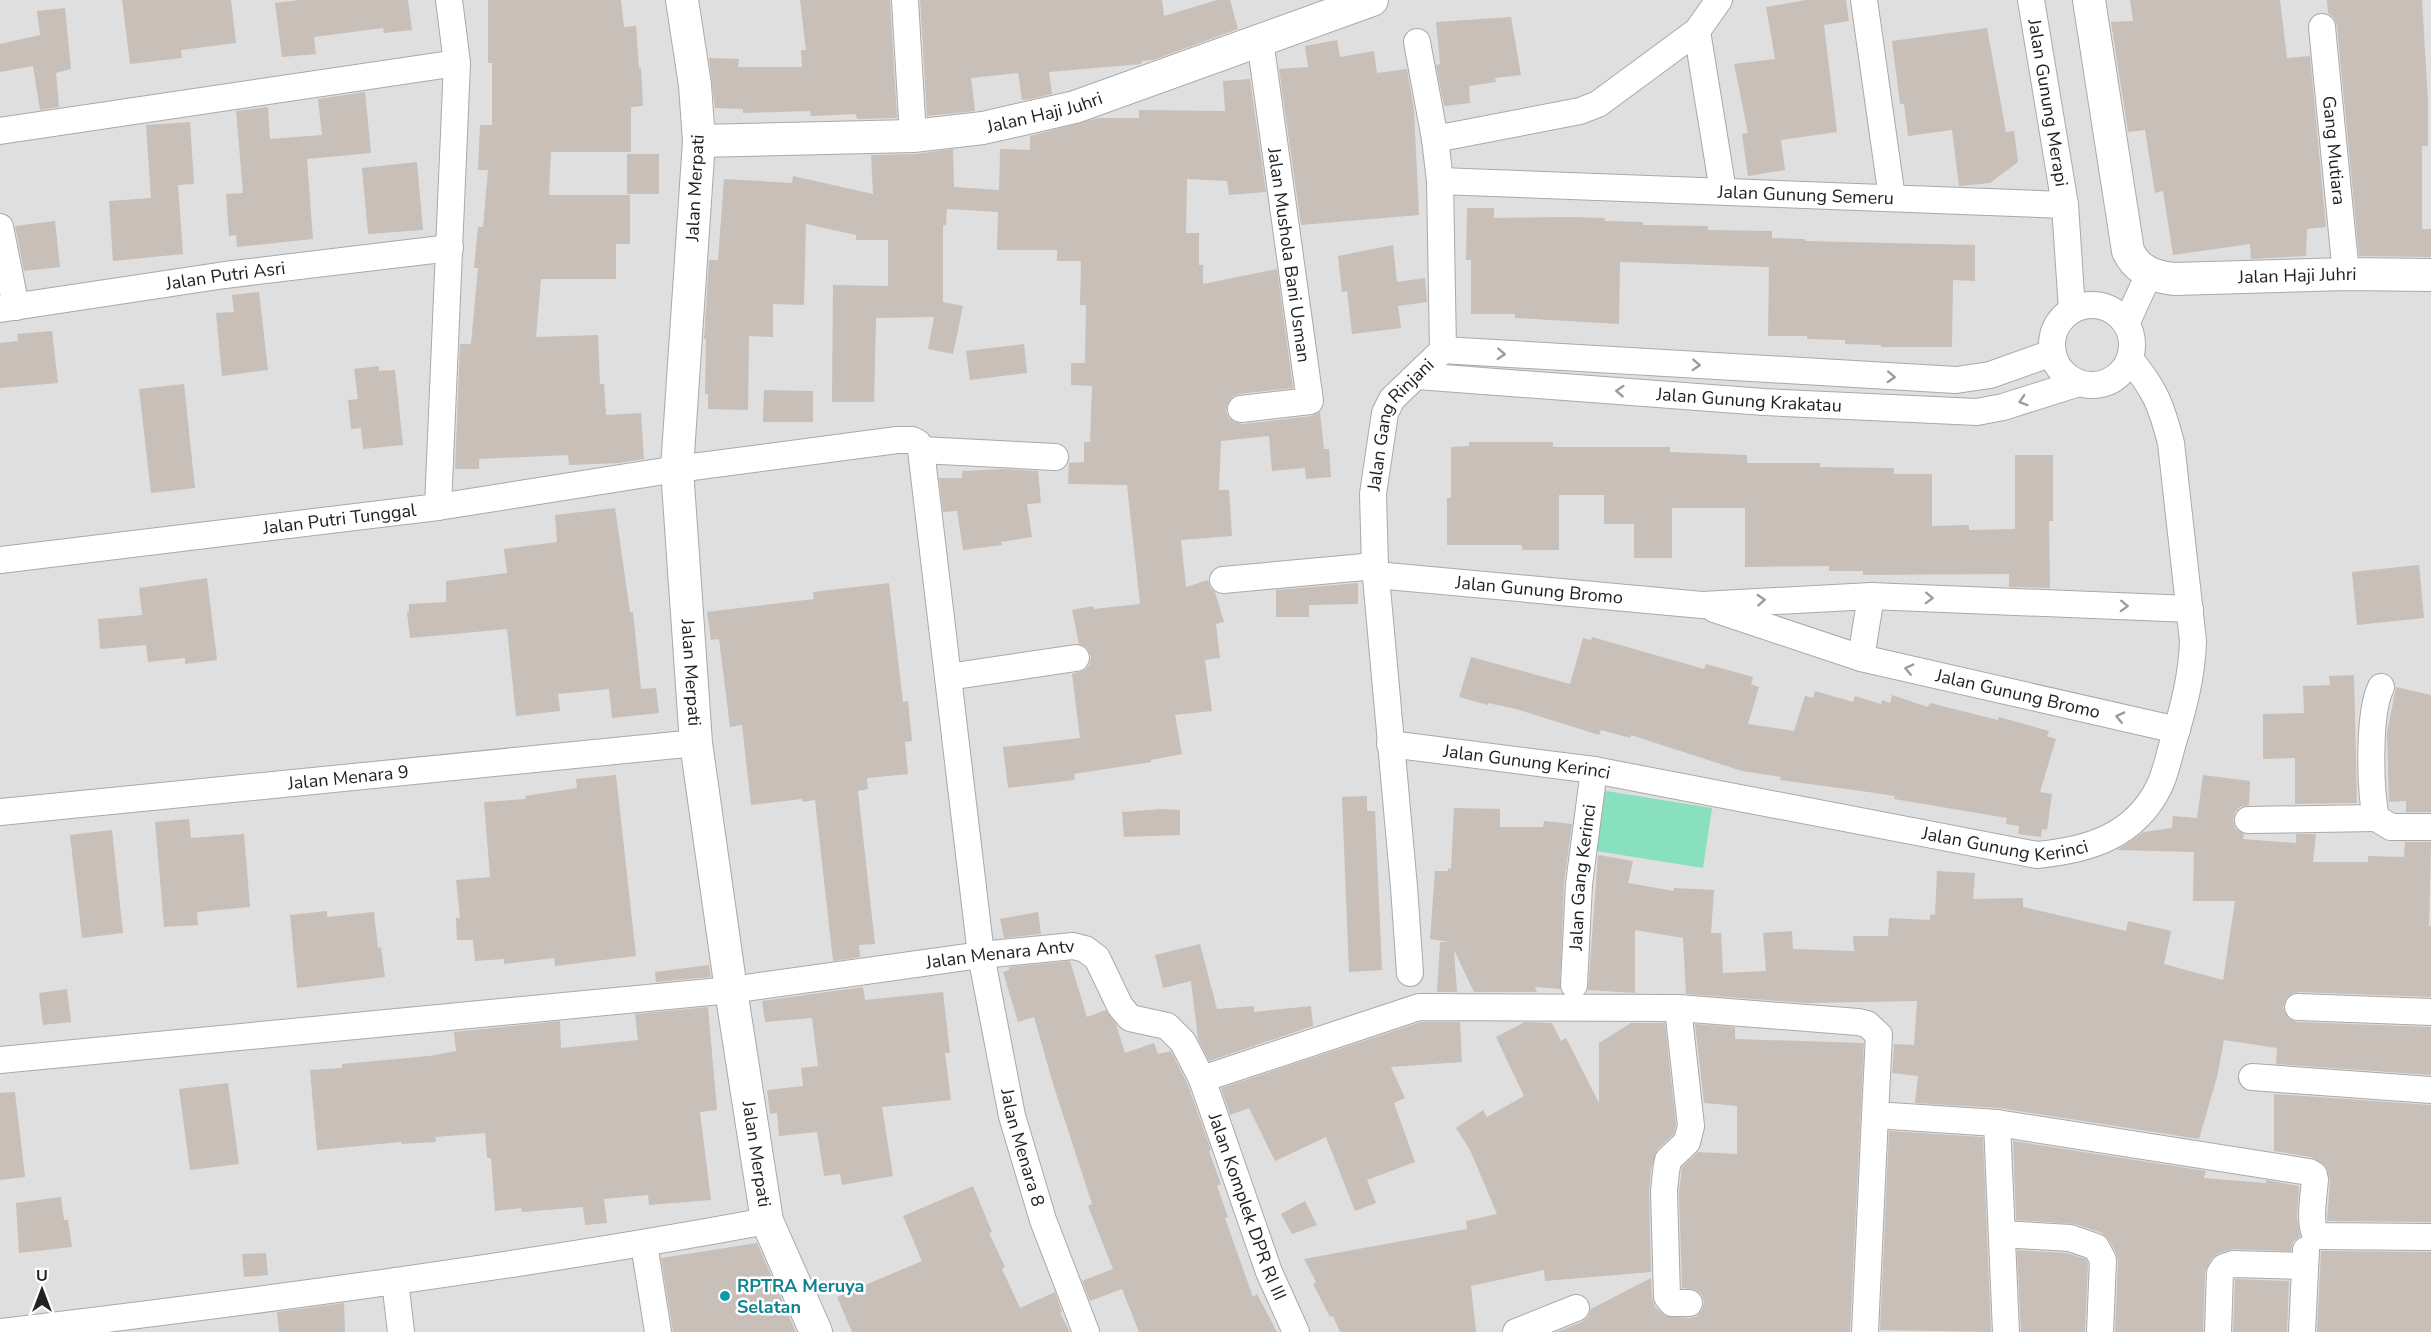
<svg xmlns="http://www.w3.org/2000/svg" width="2431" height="1332" font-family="'Nunito Sans',sans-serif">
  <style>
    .residential { fill: #e0dfdf }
    .pitch { fill: #88e0be }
    .building { fill: #c7bfb8 }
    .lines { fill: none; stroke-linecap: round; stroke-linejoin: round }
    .minor-casing { stroke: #a9a9a9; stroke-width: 28 }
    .tertiary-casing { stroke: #a9a9a9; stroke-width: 34 }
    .minor { stroke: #fff; stroke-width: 26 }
    .tertiary { stroke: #fff; stroke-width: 32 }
    .oneway { stroke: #9c9c9c }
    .culture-dot { fill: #0f9aa8; stroke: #fff; stroke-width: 2 }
    .labels { text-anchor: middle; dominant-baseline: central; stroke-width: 5; stroke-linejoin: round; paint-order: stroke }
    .street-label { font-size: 18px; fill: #222; stroke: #fff }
    .culture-label { font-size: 18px; font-weight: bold; fill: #0d838f; stroke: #fff; text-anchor: start }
  </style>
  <rect width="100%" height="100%" fill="#f2efe9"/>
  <rect class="residential" x="0" y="0" width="2431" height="1332"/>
  <polygon class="pitch" points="1600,790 1712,808 1703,868 1590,850"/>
  <g class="building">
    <polygon points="122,0 231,0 236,43 181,50 182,58 130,64"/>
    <polygon points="300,0 408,0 412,30 384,33 383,28 314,37 316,54 282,57 275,3"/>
    <polygon points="488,0 621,0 624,27 636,26 639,68 641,68 643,106 631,107 631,152 551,152 549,195 630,195 630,244 616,244 616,279 541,279 536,337 598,335 600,384 604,384 606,415 641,413 644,459 619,463 569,465 568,455 479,459 479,469 455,469 460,344 471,344 478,268 474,268 478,227 483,227 488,170 478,170 480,125 492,125 492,63 488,63"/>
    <polygon points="800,0 890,0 897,118 857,119 856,114 811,116 810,111 743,113 743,109 715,108 709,58 739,59 738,67 802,67 801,50 806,50"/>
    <polygon points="920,0 1162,0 1164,16 1217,0 1230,0 1238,29 1153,60 1142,61 1141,64 1049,72 1052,94 1031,99 1022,100 1018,73 971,78 975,111 927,116"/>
    <polygon points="1806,0 1846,0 1849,21 1824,25 1837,132 1781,140 1785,170 1748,176 1742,134 1748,133 1734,64 1775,59 1766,7"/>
    <polygon points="2130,0 2280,0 2287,58 2310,56 2326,227 2307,229 2306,256 2251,259 2250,244 2173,255 2163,191 2155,193 2145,130 2128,132 2111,22 2133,21"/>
    <polygon points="2327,0 2422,0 2428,100 2428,146 2422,146 2422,229 2431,229 2431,257 2359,256 2337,26 2334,18 2328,13"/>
    <polygon points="65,8 71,69 56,73 59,107 40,110 33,66 0,72 0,44 40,35 37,11"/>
    <polygon points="1511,17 1521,75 1495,78 1496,82 1469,86 1470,103 1444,106 1436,65 1440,64 1436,22"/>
    <polygon points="1987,28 2006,132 2014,131 2018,162 1990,183 1959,186 1952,130 1908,136 1904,104 1900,104 1892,41"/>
    <polygon points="1337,40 1340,57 1374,51 1377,73 1407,69 1414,110 1419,215 1301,225 1279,69 1308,67 1305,46"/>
    <polygon points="1250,79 1266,192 1229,195 1227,181 1187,179 1186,233 1199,233 1199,265 1203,265 1203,284 1277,269 1293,388 1239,394 1232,397 1228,403 1226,411 1229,418 1235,422 1243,424 1312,416 1320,412 1324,449 1329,449 1331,477 1306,479 1305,468 1272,471 1269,436 1221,441 1219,490 1229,490 1232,536 1181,540 1186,587 1208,580 1210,588 1215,592 1224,622 1216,624 1220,658 1205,660 1212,711 1175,715 1182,754 1151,760 1151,762 1074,774 1075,780 1008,788 1003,747 1080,738 1072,674 1085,670 1090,664 1091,656 1087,648 1079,644 1072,610 1093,606 1094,609 1140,604 1127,485 1068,484 1069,463 1084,462 1084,442 1090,442 1092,386 1071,385 1071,363 1085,363 1086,305 1080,305 1081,261 1057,261 1057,250 997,250 998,212 947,209 946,225 943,225 943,302 963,306 953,354 928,349 934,317 876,318 874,402 832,402 833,285 888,286 888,240 856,240 856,235 806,224 804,305 773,304 773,337 749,336 748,410 708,409 708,394 705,394 706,339 704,339 709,260 718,260 724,179 792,183 793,176 873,194 871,155 915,154 953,149 954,187 999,190 1000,149 1030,150 1030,136 1098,118 1139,118 1139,110 1225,111 1223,81"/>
    <polygon points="365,92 371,153 307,159 313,239 237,247 236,235 229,236 226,194 243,193 236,111 268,107 270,139 322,135 318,99"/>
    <polygon points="190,122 194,184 178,185 183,254 113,261 109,201 151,198 146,125"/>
    <rect x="627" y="154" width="32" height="40"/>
    <polygon points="417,162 423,230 368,234 362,168"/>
    <polygon points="1467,208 1494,208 1494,218 1571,217 1605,218 1605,221 1643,222 1643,225 1708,226 1708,230 1772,231 1772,238 1805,239 1805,241 1975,245 1975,281 1953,280 1952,347 1881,347 1881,345 1845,344 1845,340 1807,339 1807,336 1768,336 1769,267 1620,262 1619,324 1515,318 1515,314 1471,314 1471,260 1466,260"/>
    <polygon points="55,221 60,267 24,271 15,226"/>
    <polygon points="1393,245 1397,282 1425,278 1427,302 1398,306 1401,328 1352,334 1347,291 1342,292 1338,256"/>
    <polygon points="259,292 268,370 222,376 216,313 234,312 232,295"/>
    <polygon points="52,331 58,383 0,388 0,343 18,341 17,334"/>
    <polygon points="1024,344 1027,373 970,380 966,351"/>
    <polygon points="379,366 379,371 395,370 403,445 363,449 361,428 351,429 348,400 358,399 354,369"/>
    <polygon points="184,384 195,488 151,493 139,389"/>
    <polygon points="764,390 813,391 813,422 763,422"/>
    <polygon points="1469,442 1553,442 1553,447 1670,447 1670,452 1747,455 1747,463 1820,463 1820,467 1894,468 1894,474 1932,474 1932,526 1969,525 1969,530 2015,529 2015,455 2053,455 2053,521 2049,521 2050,588 2009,587 2009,574 1863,575 1863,571 1829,571 1829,566 1745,567 1745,508 1672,508 1672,558 1634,558 1634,524 1604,524 1604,495 1559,495 1559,550 1522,550 1522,545 1447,545 1447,498 1451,498 1451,447 1469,446"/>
    <polygon points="1003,469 1038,471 1041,503 1027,504 1032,537 1001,542 1002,545 963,550 957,511 943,512 939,478 962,478 962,471"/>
    <polygon points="615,508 630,612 633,612 641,689 656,688 659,713 612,718 609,689 558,694 560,711 516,716 507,629 410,638 407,612 409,611 409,604 446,602 446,581 507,573 504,549 557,542 555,515"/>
    <polygon points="2419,565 2424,618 2357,625 2352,572"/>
    <polygon points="207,578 217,660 185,664 185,658 148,662 146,645 100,649 98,619 142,615 139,588"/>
    <polygon points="889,583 903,702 908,701 912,741 905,742 908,774 867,778 868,789 858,791 875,944 859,945 860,957 833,961 815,800 803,802 802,799 751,805 742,725 730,727 719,639 711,640 707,612 814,599 813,592"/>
    <polygon points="1358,583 1358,604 1309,605 1309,617 1276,617 1276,590"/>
    <polygon points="1592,637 1704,669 1706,664 1753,677 1751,684 1759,687 1748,724 1794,731 1805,696 1813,698 1815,691 1853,702 1855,696 1881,704 1882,700 1890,703 1892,695 1928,707 1930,703 1998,720 1999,717 2049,731 2047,736 2056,739 2040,792 2052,794 2047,830 2042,829 2041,837 2018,834 2019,826 2006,824 2007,818 1894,799 1895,796 1868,792 1780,780 1781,777 1742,771 1631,735 1630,738 1601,730 1599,735 1516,709 1488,703 1488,705 1459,697 1471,657 1570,684 1583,638 1591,640"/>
    <polygon points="2354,675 2357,803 2295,804 2295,758 2263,759 2263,714 2304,713 2303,686 2330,685 2329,676"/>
    <polygon points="2396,687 2431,695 2431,812 2406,812 2406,801 2389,802 2387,733"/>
    <polygon points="616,775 636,956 555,966 554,958 504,964 504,959 475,961 473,940 457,940 456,918 460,918 456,880 490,877 484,802 526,799 525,796 577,788 576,779"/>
    <polygon points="2203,775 2250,781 2249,805 2240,807 2235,812 2233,820 2235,828 2244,834 2243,839 2296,843 2296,834 2316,834 2313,862 2368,862 2368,856 2404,857 2405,842 2431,842 2429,926 2431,926 2431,997 2299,992 2292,994 2286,999 2283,1007 2285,1013 2290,1019 2297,1022 2431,1027 2431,1075 2276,1064 2277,1048 2224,1040 2217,1077 2199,1139 1999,1108 1915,1103 1918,1076 1892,1073 1894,1044 1914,1045 1917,1001 1807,1003 1686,994 1683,938 1635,930 1635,993 1588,990 1598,855 1633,861 1628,883 1674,891 1674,888 1714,890 1711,933 1721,933 1723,973 1766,971 1763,933 1792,931 1793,949 1854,951 1853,936 1888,936 1889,918 1930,920 1930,914 1935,915 1937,871 1975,873 1973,899 2023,898 2023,907 2126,931 2128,921 2171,931 2164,964 2223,980 2235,901 2193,901 2194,852 2117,850 2144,832 2172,828 2173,816 2197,818"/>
    <polygon points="1367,796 1367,811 1375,811 1382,970 1349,972 1342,797"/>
    <polygon points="1454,808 1500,809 1500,827 1543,827 1544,821 1572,824 1564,883 1560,989 1535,987 1537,992 1474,992 1454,950 1457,992 1437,992 1440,942 1450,942 1430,939 1435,871 1448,871 1448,868 1451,869"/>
    <polygon points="1161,809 1180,810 1180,835 1124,837 1122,812"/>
    <polygon points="189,819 191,838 244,834 250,907 197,912 198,925 164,927 155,822"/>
    <polygon points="112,830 123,933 82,938 70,835"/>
    <polygon points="327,911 327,917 374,912 378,948 381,947 385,977 297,988 290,915"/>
    <polygon points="1038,912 1041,934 1004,938 1000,919"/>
    <polygon points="1200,944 1217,1009 1254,1006 1254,1012 1311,1006 1313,1026 1209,1061 1198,1039 1191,981 1163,988 1155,955"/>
    <polygon points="1070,961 1087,1017 1106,1010 1116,1024 1125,1053 1154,1043 1158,1054 1171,1051 1188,1085 1211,1150 1209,1151 1221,1184 1217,1186 1228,1217 1225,1218 1253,1297 1257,1294 1277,1332 1139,1332 1122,1289 1090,1301 1082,1281 1113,1269 1088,1206 1092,1204 1054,1087 1034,1017 1018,1022 1003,972 1009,970 1009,967"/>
    <polygon points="709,965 711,977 656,982 655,972"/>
    <polygon points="863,987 865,1000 943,992 950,1053 945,1053 951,1100 882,1107 893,1176 842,1185 840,1174 824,1176 817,1132 779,1136 777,1113 770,1114 767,1090 803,1086 801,1068 818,1066 812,1018 765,1022 762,1001"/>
    <polygon points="67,989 71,1022 43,1025 39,993"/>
    <polygon points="708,1007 717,1110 700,1112 711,1200 649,1205 648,1195 604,1199 607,1223 585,1225 583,1207 522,1212 521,1208 495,1211 491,1158 487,1158 485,1133 435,1137 436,1142 402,1144 401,1142 317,1150 310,1070 342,1068 342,1064 429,1056 456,1051 454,1032 560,1021 561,1048 638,1040 635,1014"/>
    <polygon points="1421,1022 1460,1022 1462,1062 1391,1067 1405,1098 1394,1103 1415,1162 1367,1180 1376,1203 1355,1211 1326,1137 1275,1161 1249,1108 1230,1115 1221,1088"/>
    <polygon points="1525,1022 1552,1023 1561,1041 1566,1038 1599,1103 1599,1043 1631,1023 1665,1023 1676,1125 1674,1134 1657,1150 1651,1170 1649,1191 1651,1272 1545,1281 1544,1270 1471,1286 1476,1332 1340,1332 1333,1316 1330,1317 1313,1284 1316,1282 1304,1259 1467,1229 1466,1221 1497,1214 1470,1150 1456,1128 1483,1110 1487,1117 1524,1096 1496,1037"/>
    <polygon points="1695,1024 1735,1027 1735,1039 1864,1043 1850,1332 1556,1332 1582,1322 1588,1317 1591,1309 1651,1278 1652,1298 1655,1307 1665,1316 1690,1318 1697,1316 1702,1310 1704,1302 1702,1295 1696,1290 1682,1288 1679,1192 1682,1167 1698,1152 1737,1154 1737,1106 1704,1103"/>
    <polygon points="228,1083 239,1164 190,1170 179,1089"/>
    <polygon points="15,1092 25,1177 0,1180 0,1093"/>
    <polygon points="2274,1094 2431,1105 2431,1222 2327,1221 2330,1181 2326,1166 2311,1157 2274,1151"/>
    <polygon points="1889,1131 1983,1137 1991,1332 1880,1330"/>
    <polygon points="2013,1141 2206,1171 2204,1178 2266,1183 2266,1180 2299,1186 2297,1218 2300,1236 2293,1242 2291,1251 2233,1249 2219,1253 2212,1258 2205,1272 2203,1332 2115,1332 2118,1261 2116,1253 2109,1240 2102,1233 2075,1224 2016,1220"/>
    <polygon points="973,1186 992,1232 989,1233 1005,1267 1002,1269 1020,1308 1055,1292 1062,1312 1060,1313 1070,1332 852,1332 837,1297 922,1261 903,1216"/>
    <polygon points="61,1197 64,1220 68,1220 72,1247 19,1253 16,1203"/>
    <polygon points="1305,1201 1317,1225 1292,1234 1281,1214"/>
    <polygon points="757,1243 796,1332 673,1332 661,1258"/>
    <polygon points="2017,1250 2067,1253 2086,1259 2088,1263 2085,1332 2021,1332"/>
    <polygon points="2321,1251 2431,1252 2431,1332 2317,1332"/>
    <polygon points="266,1253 268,1275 244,1277 242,1254"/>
    <polygon points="2235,1279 2289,1281 2287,1332 2233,1332"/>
    <polygon points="344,1303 345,1332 279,1332 277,1312"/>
  </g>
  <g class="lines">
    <defs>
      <g id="minor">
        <polyline points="905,0 913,136"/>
        <polyline points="1864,0 1892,198"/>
        <path id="s1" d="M2031,0L2065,205"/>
        <path id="s2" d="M2322,27L2346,274"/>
        <polyline points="1697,31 1723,191"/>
        <polyline points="1417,42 1435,139"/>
        <polyline points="0,131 457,63"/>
        <path id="s3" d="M1440,181L2065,205L2072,310"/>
        <polyline points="0,227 16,307"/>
        <circle cx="2092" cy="345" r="40"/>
        <path id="s4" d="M0,309L225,275L450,248"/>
        <polyline points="2126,324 2149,274"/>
        <polyline points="1443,350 1956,380 1990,375 2052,353"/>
        <path id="s5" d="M1417,376L1764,402L1977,412L2003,407L2079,383"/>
        <polyline points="1241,409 1310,401 1260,40"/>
        <polyline points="921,450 1055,457"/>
        <polyline points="438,507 457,63 449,0"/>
        <path id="s6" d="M0,560L438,507L677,469L897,440H912L918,443L921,450L981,955L1012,1116L1043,1220L1086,1332"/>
        <path id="s7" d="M1376,575L1702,605L1871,596L2190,609"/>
        <polyline points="1223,580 1375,566"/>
        <path id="s8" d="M1714,609L1861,658L2177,730"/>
        <polyline points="1861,658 1871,596"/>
        <polyline points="948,677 1076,658"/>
        <path d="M2381,687C2368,713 2370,789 2376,818L2391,827H2431"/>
        <path id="s9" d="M1390,744L1594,770L2037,855C2088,850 2134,837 2159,787C2166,773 2169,755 2174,739C2184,706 2192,675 2193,641L2171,443C2161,404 2155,390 2130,359"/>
        <path id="s10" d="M0,812L696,743"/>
        <polyline points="2248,820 2376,818"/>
        <path id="s11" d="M1410,973L1404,887L1375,566L1373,494L1385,413L1392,399L1443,350L1440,181L1435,139L1580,111L1598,104L1697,31L1719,0"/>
        <path id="s12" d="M1574,985L1579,884L1594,770"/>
        <polyline points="2298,1007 2431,1012"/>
        <polyline points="1678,1008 1691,1126 1687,1142 1668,1160 1666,1172 1664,1191 1667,1297 1672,1303 1689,1303"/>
        <path id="s13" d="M0,1060L731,990L981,955L1073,946L1085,949L1097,958L1120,1006L1130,1018L1167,1026L1183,1042L1202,1079L1269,1272L1296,1332"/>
        <polyline points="2252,1077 2431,1090"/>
        <path d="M1202,1079L1419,1007L1678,1008L1858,1022L1867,1024L1879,1035L1875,1115L1997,1123L2309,1172L2314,1175L2315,1180C2314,1193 2308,1228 2317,1236L2431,1237"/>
        <polyline points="1997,1123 2006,1332"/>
        <polyline points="2002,1234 2070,1238 2096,1247 2103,1260 2100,1332"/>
        <polyline points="644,1244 658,1332"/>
        <polyline points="395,1281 401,1332"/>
        <path d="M1,1332C257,1301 514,1268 767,1221"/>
        <polyline points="1516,1332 1576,1308"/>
        <polyline points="1865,1332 1875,1115"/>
        <polyline points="2218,1332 2220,1273 2224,1267 2233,1264 2305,1266"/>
        <polyline points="2302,1332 2306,1250"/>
      </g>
      <g id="tertiary">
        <path id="s14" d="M682,0L695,85L699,141L677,469L696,743L731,990L767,1221L816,1332"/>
        <path id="s15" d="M2089,0L2128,251C2137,270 2153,277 2174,279L2346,274L2431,275"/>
        <path id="s16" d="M699,141L913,136L983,128L1075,107L1372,0"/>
      </g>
    </defs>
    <use href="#minor" class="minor-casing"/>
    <use href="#tertiary" class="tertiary-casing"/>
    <use href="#minor" class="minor"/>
    <use href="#tertiary" class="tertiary"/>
  </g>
  <defs><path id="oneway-chevron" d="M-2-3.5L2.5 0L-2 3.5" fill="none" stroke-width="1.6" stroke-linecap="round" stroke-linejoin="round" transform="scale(1.5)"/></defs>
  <g class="oneway">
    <use href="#oneway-chevron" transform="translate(1501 354) rotate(3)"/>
    <use href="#oneway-chevron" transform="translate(1696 365) rotate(3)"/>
    <use href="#oneway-chevron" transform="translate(1891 377) rotate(3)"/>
    <use href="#oneway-chevron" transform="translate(1620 391) rotate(-176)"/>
    <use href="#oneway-chevron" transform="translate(2023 401) rotate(162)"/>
    <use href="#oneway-chevron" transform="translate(1929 598) rotate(2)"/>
    <use href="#oneway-chevron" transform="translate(1761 600) rotate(-4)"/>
    <use href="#oneway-chevron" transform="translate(2124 606) rotate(2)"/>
    <use href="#oneway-chevron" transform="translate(1909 669) rotate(-167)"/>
    <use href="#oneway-chevron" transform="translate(2120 717) rotate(-167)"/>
  </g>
  <circle class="culture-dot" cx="725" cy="1296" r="6"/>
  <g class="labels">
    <g class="street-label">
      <text stroke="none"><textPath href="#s1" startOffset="104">Jalan Gunung Merapi</textPath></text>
      <text stroke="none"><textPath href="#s16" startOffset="348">Jalan Haji Juhri</textPath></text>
      <text stroke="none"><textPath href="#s2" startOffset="124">Gang Mutiara</textPath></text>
      <text transform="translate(695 188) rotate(-87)">Jalan Merpati</text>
      <text stroke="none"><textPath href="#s3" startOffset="366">Jalan Gunung Semeru</textPath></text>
      <text transform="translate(1289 255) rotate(82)">Jalan Mushola Bani Usman</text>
      <text stroke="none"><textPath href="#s4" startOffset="228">Jalan Putri Asri</textPath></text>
      <text stroke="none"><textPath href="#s15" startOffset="434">Jalan Haji Juhri</textPath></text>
      <text stroke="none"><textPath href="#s5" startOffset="333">Jalan Gunung Krakatau</textPath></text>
      <text stroke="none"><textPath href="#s11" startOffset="558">Jalan Gang Rinjani</textPath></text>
      <text stroke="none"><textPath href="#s6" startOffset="342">Jalan Putri Tunggal</textPath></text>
      <text stroke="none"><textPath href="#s7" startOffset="164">Jalan Gunung Bromo</textPath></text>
      <text stroke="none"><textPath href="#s14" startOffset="675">Jalan Merpati</textPath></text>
      <text stroke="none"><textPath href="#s8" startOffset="316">Jalan Gunung Bromo</textPath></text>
      <text stroke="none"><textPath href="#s9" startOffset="138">Jalan Gunung Kerinci</textPath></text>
      <text stroke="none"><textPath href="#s10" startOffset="350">Jalan Menara 9</textPath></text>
      <text stroke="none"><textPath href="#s9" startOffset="624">Jalan Gunung Kerinci</textPath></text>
      <text stroke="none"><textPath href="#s12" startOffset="108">Jalan Gang Kerinci</textPath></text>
      <text stroke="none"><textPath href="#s13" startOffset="1006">Jalan Menara Antv</textPath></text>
      <text stroke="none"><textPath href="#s6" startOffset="1640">Jalan Menara 8</textPath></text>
      <text stroke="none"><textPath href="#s14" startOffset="1161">Jalan Merpati</textPath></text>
      <text stroke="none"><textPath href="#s13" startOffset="1413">Jalan Komplek DPR RI III</textPath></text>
    </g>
    <g class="culture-label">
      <text x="737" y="1286">RPTRA Meruya<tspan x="737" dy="21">Selatan</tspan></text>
    </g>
  </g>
  <g transform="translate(42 1290)" stroke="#ffffff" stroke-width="4.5" paint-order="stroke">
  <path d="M0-4.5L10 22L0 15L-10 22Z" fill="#222222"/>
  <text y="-9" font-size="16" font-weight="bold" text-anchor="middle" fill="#222222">U</text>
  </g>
</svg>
